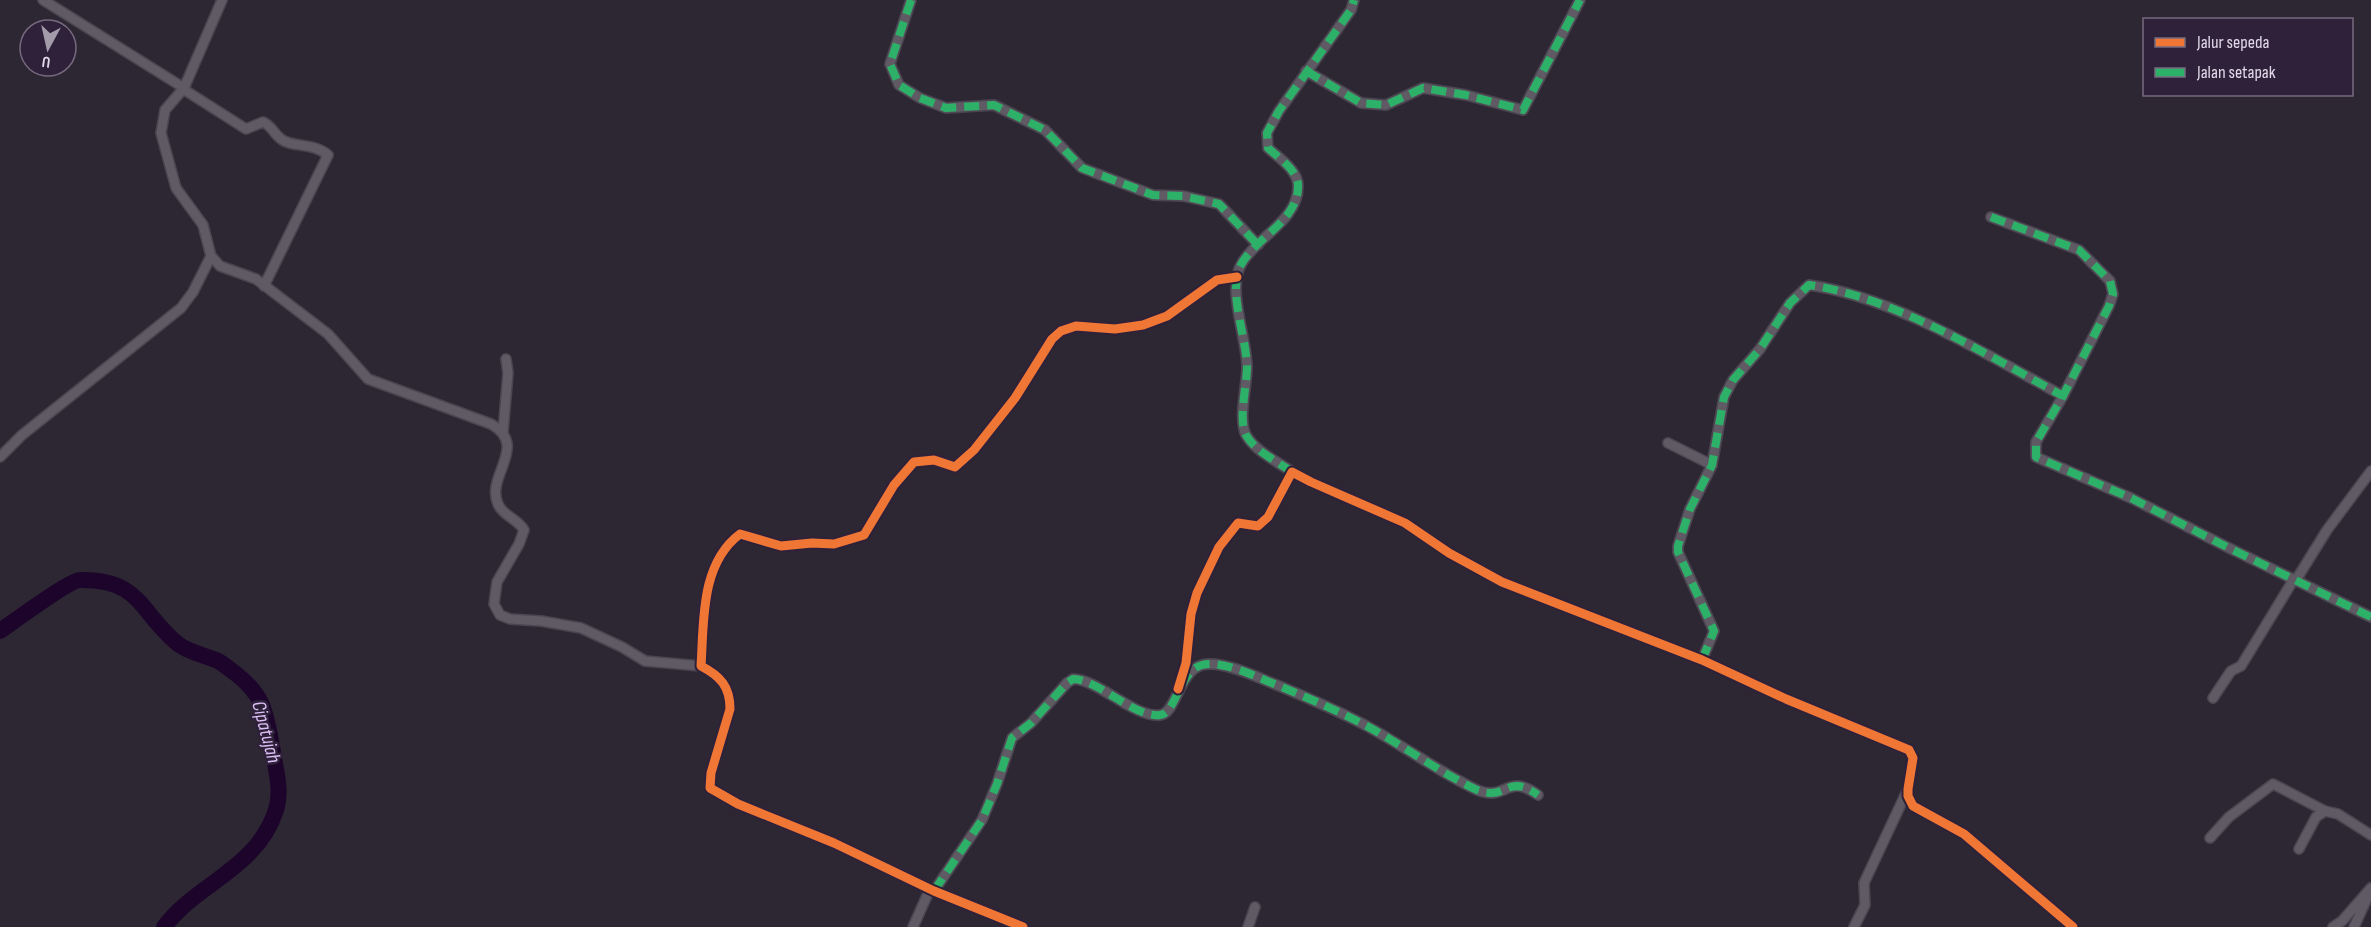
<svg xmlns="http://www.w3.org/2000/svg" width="2371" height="927" font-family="'Sofia Sans Condensed',sans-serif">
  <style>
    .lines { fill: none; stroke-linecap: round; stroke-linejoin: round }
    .river { stroke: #1c042b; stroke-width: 16 }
    .minor-casing { stroke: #4a4550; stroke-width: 12 }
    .minor { stroke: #5f5a64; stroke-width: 9 }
    .quiet { stroke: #2db169; stroke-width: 8; stroke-dasharray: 15 8; stroke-linecap: butt }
    .cycleway-casing { stroke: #2e2139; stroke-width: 13 }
    .cycleway { stroke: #f07635; stroke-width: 9 }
    .labels { text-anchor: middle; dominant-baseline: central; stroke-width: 5; stroke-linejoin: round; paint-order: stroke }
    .water-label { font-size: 20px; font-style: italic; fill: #dcbff5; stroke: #2e2139 }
  </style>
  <rect width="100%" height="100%" fill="#2d2733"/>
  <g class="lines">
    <path class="river" d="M0,631C13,622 70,580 80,580C141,579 139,612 178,644C188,652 204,655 216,660C223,663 229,669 235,673C266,697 266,715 273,752C276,771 282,791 276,810C257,869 197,883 164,927"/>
    <defs>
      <g id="minor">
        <polyline points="43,0 184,88"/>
        <path d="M222,0L184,88L165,110L161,133L176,188L203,225L211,256L220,266L256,279L328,334L368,379L491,424C530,446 485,476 498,504C503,516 518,519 524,530L519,544L497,582L494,604L500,615L510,619L541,621L581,628L622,647L645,661L701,666"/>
        <polyline points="911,0 890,64 899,85 920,98 946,108 994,105 1045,130 1082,168 1153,195 1183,196 1219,204 1258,245"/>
        <polyline points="1306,71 1361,103 1386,105 1423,88 1466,95 1523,110 1580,0"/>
        <path d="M183,89L246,129L263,122C272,126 274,134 281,139C292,148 313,142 328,155L264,286"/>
        <polyline points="1991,217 2079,250 2110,281 2113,294 2109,306 2063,396 2036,442 2036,457 2131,498 2227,547 2371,617"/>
        <polyline points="503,432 508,373 506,359"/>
        <polyline points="1668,443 1712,465"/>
        <polyline points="0,457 22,435 181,308 193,292 211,256"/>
        <path d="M1292,472C1278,462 1255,451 1246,435C1238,419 1247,385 1247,367C1247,338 1226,288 1242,263C1257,237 1298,220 1298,187C1299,171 1279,158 1268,148L1267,133L1279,111L1351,10L1354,0"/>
        <polyline points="2296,580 2327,530 2371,471"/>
        <path d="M1702,660L1714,631L1678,552V546L1690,509L1712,465L1724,397L1733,380L1760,349L1790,303L1809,285C1894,297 1987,355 2063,396"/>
        <polyline points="1178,689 1186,663 1191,614 1197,593 1219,547 1238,523 1258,526 1268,517 1292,472 1311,482 1405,523 1449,553 1502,582 1702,660 1786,699 1909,750 1913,758 1908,789 1908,796 1913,806 1964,834 2073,927"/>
        <polyline points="2213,698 2231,671 2241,666 2294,579"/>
        <polyline points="2210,838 2229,817 2273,784 2325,811"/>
        <polyline points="2299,849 2316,817 2325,811 2338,814 2371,835"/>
        <path d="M934,891L982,820L997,784L1012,738L1031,723L1067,683L1073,679C1098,679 1134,718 1160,715C1176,714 1179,671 1202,665C1219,660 1251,674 1267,681C1299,694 1332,708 1363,724C1401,744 1437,771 1477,790C1508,802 1506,772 1538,795"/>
        <polyline points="913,927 930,889"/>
        <path d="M1023,927L934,891L834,843L738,804L710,788L711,773L730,709C730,686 720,676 701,666C704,622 700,564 740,534L781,546L812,543L834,544L864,535L894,485L914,462L934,460L955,467L974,450L1015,398L1052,339L1061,331L1076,326L1115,329L1143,325L1167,316L1217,280L1237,277"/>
        <polyline points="1248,927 1255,907"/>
        <polyline points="1854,927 1865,905 1864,883 1908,789"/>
        <polyline points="2333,927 2342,921 2371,888"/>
        <polyline points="2354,927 2368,896"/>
      </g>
    </defs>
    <use href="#minor" class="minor-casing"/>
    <use href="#minor" class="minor"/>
    <g class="quiet">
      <polyline points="911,0 890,64 899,85 920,98 946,108 994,105 1045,130 1082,168 1153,195 1183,196 1219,204 1258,245"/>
      <polyline points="1306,71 1361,103 1386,105 1423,88 1466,95 1523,110 1580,0"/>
      <polyline points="1991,217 2079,250 2110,281 2113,294 2109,306 2063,396 2036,442 2036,457 2131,498 2227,547 2371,617"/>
      <path d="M1292,472C1278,462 1255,451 1246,435C1238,419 1247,385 1247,367C1247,338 1226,288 1242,263C1257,237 1298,220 1298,187C1299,171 1279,158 1268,148L1267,133L1279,111L1351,10L1354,0"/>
      <path d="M1702,660L1714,631L1678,552V546L1690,509L1712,465L1724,397L1733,380L1760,349L1790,303L1809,285C1894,297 1987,355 2063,396"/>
      <path d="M934,891L982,820L997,784L1012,738L1031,723L1067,683L1073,679C1098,679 1134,718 1160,715C1176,714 1179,671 1202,665C1219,660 1251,674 1267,681C1299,694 1332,708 1363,724C1401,744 1437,771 1477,790C1508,802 1506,772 1538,795"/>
    </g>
    <defs>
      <g id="cycleway">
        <polyline points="1178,689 1186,663 1191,614 1197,593 1219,547 1238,523 1258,526 1268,517 1292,472 1311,482 1405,523 1449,553 1502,582 1702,660 1786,699 1909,750 1913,758 1908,789 1908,796 1913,806 1964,834 2073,927"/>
        <path d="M1023,927L934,891L834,843L738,804L710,788L711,773L730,709C730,686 720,676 701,666C704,622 700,564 740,534L781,546L812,543L834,544L864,535L894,485L914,462L934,460L955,467L974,450L1015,398L1052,339L1061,331L1076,326L1115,329L1143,325L1167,316L1217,280L1237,277"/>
      </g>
    </defs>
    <use href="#cycleway" class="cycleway-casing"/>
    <use href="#cycleway" class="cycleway"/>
  </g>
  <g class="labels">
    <g class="water-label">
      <text transform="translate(266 732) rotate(75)">Cipatujah</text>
    </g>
  </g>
  <rect x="2143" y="18" width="210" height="78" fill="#2e2139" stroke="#766b7f" stroke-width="1.5"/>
  <rect x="2155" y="38" width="30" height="9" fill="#f07635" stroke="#766b7f" stroke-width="1.5"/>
  <text x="2197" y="48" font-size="18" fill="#e1d9e9">Jalur sepeda</text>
  <rect x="2155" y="68" width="30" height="9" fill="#2db169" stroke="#766b7f" stroke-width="1.5"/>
  <text x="2197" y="78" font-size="18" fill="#e1d9e9">Jalan setapak</text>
  <g transform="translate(48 48) rotate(188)"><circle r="28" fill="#2e2139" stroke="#766b7f" stroke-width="1.5"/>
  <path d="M0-4.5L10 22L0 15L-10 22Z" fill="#a29ba9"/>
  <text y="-9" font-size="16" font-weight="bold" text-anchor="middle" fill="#e1d9e9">U</text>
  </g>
</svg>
